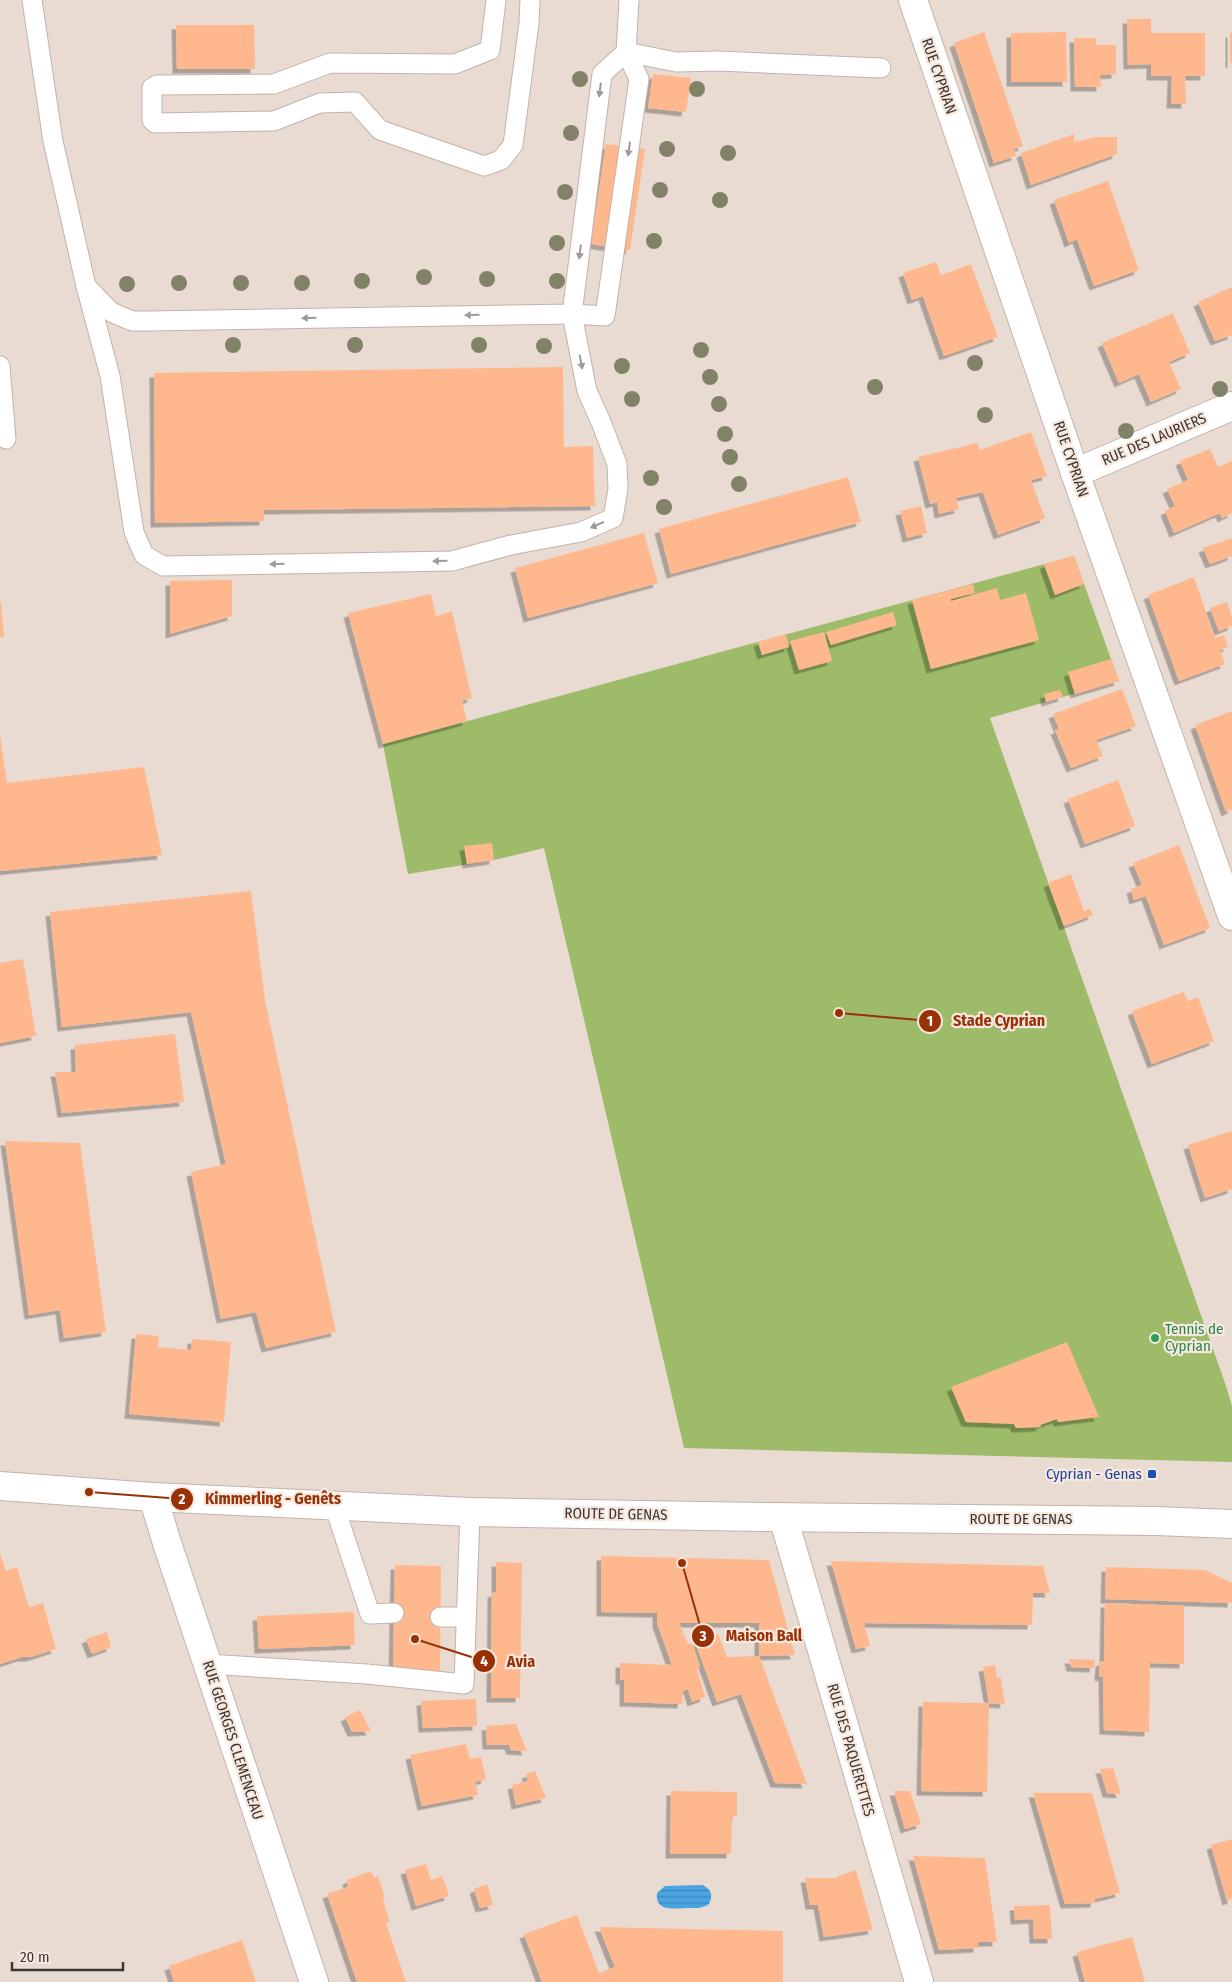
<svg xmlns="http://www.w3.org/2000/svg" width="1232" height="1982" font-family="'Fira Sans Condensed',sans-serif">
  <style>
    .pitch { fill: #9dbb68 }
    .water { fill: url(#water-rules) }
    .building { fill: #ffb88d; filter: url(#shadow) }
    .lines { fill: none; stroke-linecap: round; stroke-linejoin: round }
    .lane-casing { stroke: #c1b3aa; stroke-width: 21 }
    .street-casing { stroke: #c1b3aa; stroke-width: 30 }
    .secondary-casing { stroke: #c1b3aa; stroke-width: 30 }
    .lane { stroke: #fff; stroke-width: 19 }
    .street { stroke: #fff; stroke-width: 28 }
    .secondary { stroke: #fff; stroke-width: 28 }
    .tree { fill: #828269 }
    .oneway { fill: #9e9a98 }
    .leisure-dot { fill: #2e9e5b; stroke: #f7e8df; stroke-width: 2 }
    .transit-dot { fill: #1a4fb4; stroke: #f7e8df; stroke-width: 2 }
    .labels { text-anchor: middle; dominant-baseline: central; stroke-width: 4.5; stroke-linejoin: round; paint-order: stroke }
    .street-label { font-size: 15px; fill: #3c3632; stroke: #f7e8df }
    .leisure-label { font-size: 15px; fill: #27864d; stroke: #f7e8df; text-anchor: start }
    .transit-label { font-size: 15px; fill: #164399; stroke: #f7e8df; text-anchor: end }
    .leader { fill: none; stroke: #983206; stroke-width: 2 }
    .callout-dot { fill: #983206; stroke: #f7e8df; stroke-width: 2 }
    .mark-label { font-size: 15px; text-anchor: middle; font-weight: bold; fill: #fff }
    .callout-label { font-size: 16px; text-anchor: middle; font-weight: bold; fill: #983206; stroke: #f7e8df; stroke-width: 4.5; stroke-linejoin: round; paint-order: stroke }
  </style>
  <defs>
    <pattern id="water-rules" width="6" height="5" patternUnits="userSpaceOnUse" patternTransform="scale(1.25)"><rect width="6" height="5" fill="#49a4e2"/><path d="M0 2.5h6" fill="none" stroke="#3e86b8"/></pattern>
    <filter id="shadow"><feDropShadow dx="-4.5" dy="4.5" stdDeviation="0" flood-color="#0004"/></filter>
  </defs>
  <rect width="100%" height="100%" fill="#eadbd2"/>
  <polygon class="pitch" points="1074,556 1119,681 990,718 1226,1386 1232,1406 1232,1462 684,1448 544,848 494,860 408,874 383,744"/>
  <path class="water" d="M703,1885C712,1890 713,1896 709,1904C702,1909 694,1908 686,1908C672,1909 655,1911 657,1893L665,1886Z"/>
  <g class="building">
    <polygon points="1127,19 1151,19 1151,33 1205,33 1205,76 1185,76 1186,104 1171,104 1172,76 1151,76 1151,64 1128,65"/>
    <polygon points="176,25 254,25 255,69 177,69"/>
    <polygon points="984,32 1023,146 1014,149 1016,156 994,163 954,43"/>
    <polygon points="1066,32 1067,82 1011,82 1011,33"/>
    <rect x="1230" y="33" width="2" height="30"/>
    <polygon points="1074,38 1096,38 1096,45 1116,45 1116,74 1100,75 1101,87 1075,87"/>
    <polygon points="653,74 691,78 686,112 648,108"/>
    <polygon points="1074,134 1074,142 1097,137 1117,137 1117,154 1031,185 1021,153"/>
    <polygon points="606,144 645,149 630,250 591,244"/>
    <polygon points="1108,181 1139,270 1094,286 1077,239 1069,243 1054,200"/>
    <polygon points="936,262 941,275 971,264 998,337 944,356 923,296 912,300 903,273"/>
    <polygon points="1232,287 1232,335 1215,341 1198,302"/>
    <polygon points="1173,313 1190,353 1169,362 1181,389 1151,402 1139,374 1119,383 1102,343"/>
    <polygon points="563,367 564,447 593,446 595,506 264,510 264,521 155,523 154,373"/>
    <polygon points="1031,432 1047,476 1031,480 1045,518 998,535 983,492 956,498 959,509 939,514 937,502 930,504 918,457 977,443 980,450"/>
    <polygon points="1210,449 1218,467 1232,461 1232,513 1222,518 1220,513 1174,533 1165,511 1175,506 1167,489 1188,480 1180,461"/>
    <polygon points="848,477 861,522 671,574 659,529"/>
    <polygon points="921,506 927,533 907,538 900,511"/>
    <polygon points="644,533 658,583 528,618 515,568"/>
    <polygon points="1232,538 1232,556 1210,564 1203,548"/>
    <polygon points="1074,556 1084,584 1055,595 1044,564"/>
    <polygon points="1194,577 1215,638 1224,635 1228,647 1220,650 1225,664 1179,681 1148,595"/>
    <polygon points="232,580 232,616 170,634 170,581"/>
    <polygon points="973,584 975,593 951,599 951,601 997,588 1000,600 1026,593 1039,640 931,669 912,600"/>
    <polygon points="431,594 436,616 452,611 472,698 462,701 467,721 383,744 348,613"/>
    <polygon points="0,602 1,602 4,637 0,637"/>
    <polygon points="1227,602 1232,617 1232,626 1219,631 1210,608"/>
    <polygon points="893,612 897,625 831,645 826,632"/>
    <polygon points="824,632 832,661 799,670 790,641"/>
    <polygon points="786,634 789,647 762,655 758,642"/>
    <polygon points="1111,659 1119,681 1075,694 1068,672"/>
    <polygon points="1122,689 1136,726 1096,740 1103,756 1071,768 1055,730 1059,729 1053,714"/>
    <polygon points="1060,690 1063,697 1046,702 1044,694"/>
    <polygon points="1232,711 1232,809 1226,812 1195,725"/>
    <polygon points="0,734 7,783 144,767 162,855 0,871"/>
    <polygon points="1118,780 1135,826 1085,844 1068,799"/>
    <polygon points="492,843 494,860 467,864 464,846"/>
    <polygon points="1179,845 1210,928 1164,945 1146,896 1134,900 1131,889 1142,885 1133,863"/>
    <polygon points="1071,874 1084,911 1090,909 1093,915 1064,926 1048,883"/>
    <polygon points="251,891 265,1000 336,1332 266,1348 256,1312 221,1319 191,1172 226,1164 191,1012 62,1027 50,912"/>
    <polygon points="23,959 36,1036 0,1043 0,963"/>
    <polygon points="1184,992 1188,1001 1198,997 1214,1041 1152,1064 1132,1011"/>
    <polygon points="175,1034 184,1102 62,1113 55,1072 76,1072 75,1045"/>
    <polygon points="1232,1131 1232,1189 1205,1198 1188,1145"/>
    <polygon points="5,1141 80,1143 106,1332 64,1338 60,1310 29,1315"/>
    <polygon points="136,1334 159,1336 158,1347 191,1350 192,1339 231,1342 224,1422 129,1414"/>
    <polygon points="1067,1342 1099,1417 1058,1422 1057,1419 1040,1425 1041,1427 1016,1428 1014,1424 966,1422 951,1387"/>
    <polygon points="0,1554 6,1571 17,1567 29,1607 43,1603 56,1649 31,1657 22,1657 0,1664"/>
    <polygon points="601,1556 769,1560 795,1655 759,1656 759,1623 679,1623 688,1644 692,1643 700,1666 697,1669 705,1697 692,1702 688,1689 683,1691 682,1704 624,1702 624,1680 620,1680 620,1663 672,1665 657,1623 657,1613 601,1612"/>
    <polygon points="831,1561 1043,1566 1050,1593 1033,1593 1032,1625 864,1623 870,1646 856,1649"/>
    <polygon points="496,1562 522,1563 520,1698 491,1698 492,1593 496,1592"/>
    <polygon points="395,1565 441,1566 440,1671 393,1671"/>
    <polygon points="1106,1567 1205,1570 1232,1583 1232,1603 1105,1599"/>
    <polygon points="1105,1603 1184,1606 1184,1664 1150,1663 1149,1732 1104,1730 1103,1677 1099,1676 1100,1662 1104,1661"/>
    <polygon points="354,1612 355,1645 259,1649 257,1616"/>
    <polygon points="107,1632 111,1647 92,1654 86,1639"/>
    <polygon points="718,1634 727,1657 759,1656 807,1784 775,1783 741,1694 717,1702 695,1642"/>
    <polygon points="1069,1659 1095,1660 1094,1668 1071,1667"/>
    <polygon points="995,1665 997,1678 1001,1678 1005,1704 989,1703 983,1667"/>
    <polygon points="476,1699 477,1726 423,1728 421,1701"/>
    <polygon points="923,1702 989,1703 987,1792 921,1791"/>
    <polygon points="360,1710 371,1731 352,1732 345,1717"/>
    <polygon points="516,1724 527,1751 511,1750 509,1745 487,1745 486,1726"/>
    <polygon points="466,1744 470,1759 481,1757 486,1779 475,1782 478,1795 422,1806 410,1755"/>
    <polygon points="1113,1768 1121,1794 1107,1793 1100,1769"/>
    <polygon points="535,1771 546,1798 516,1805 512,1785 528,1781 526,1774"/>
    <polygon points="671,1791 737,1792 737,1816 732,1816 731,1854 670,1854"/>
    <polygon points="894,1791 910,1791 921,1824 905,1829"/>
    <polygon points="1033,1793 1092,1793 1120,1893 1095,1899 1095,1903 1065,1904"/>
    <polygon points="1232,1839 1232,1899 1227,1901 1211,1845"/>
    <polygon points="913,1856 985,1858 997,1942 978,1942 978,1948 939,1950"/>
    <polygon points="426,1864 431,1880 442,1876 449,1896 416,1906 405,1870"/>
    <polygon points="856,1870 873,1930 824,1937 818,1905 810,1905 805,1878 837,1878 838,1876"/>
    <polygon points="371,1871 374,1878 378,1876 385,1897 383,1900 390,1922 386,1923 406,1982 357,1982 327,1894 348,1887 347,1880"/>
    <polygon points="487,1884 493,1905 480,1908 474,1889"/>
    <polygon points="1050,1905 1052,1939 1034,1939 1033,1919 1015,1920 1014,1906"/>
    <polygon points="577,1915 599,1973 615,1967 599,1927 783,1931 783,1982 542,1982 524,1934"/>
    <polygon points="1132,1937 1145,1982 1085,1982 1077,1952"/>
    <polygon points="242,1940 256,1982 174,1982 169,1966"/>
  </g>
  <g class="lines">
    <defs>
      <g id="lane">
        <polyline points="32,0 53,141 86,286 111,312 132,321 150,321 572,314 602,74 626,52 629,0"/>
        <polyline points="496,0 490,50 455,64 330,63 274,84 157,85 152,88 152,120 155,123 274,121 320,103 355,102 380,130 484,166 501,160 513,145 529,23 530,0"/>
        <polyline points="626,52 676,62 718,61 881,68"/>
        <polyline points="86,286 110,376 134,532 144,555 163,566 452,561 511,545 581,532 613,518 618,489 617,464 601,422 587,391 572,314 605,316 639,79 626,52"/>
        <polyline points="0,366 6,439"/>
        <polyline points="334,1505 370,1614 394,1613"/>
        <polyline points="440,1617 466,1617"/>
        <polyline points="207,1664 367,1674 464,1684 470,1512"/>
      </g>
      <g id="street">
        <polyline points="913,0 1075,473 1232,916"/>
        <polyline points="1075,473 1232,406"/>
        <polyline points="153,1497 167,1543 314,1982"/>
        <polyline points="783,1517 919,1982"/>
      </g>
      <polyline id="secondary" points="0,1486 153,1497 470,1512 763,1517 1156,1521 1232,1524"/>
    </defs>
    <use href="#lane" class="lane-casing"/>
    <use href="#street" class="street-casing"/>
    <use href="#secondary" class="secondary-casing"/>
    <use href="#lane" class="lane"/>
    <use href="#street" class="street"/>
    <use href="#secondary" class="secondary"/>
  </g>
  <g class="tree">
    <circle cx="580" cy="79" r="8"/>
    <circle cx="697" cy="89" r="8"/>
    <circle cx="571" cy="133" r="8"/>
    <circle cx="667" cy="149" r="8"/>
    <circle cx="728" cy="153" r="8"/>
    <circle cx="660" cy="190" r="8"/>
    <circle cx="565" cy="192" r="8"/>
    <circle cx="720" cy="200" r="8"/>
    <circle cx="654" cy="241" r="8"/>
    <circle cx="557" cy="243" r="8"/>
    <circle cx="424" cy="277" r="8"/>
    <circle cx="487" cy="279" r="8"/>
    <circle cx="362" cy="281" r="8"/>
    <circle cx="557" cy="281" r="8"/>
    <circle cx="179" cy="283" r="8"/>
    <circle cx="241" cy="283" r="8"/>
    <circle cx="302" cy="283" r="8"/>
    <circle cx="127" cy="284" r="8"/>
    <circle cx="233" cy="345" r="8"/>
    <circle cx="355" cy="345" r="8"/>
    <circle cx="479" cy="345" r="8"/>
    <circle cx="544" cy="346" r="8"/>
    <circle cx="701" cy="350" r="8"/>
    <circle cx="975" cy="363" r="8"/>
    <circle cx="622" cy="366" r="8"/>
    <circle cx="710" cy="377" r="8"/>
    <circle cx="875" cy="387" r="8"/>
    <circle cx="1220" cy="389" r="8"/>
    <circle cx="632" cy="399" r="8"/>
    <circle cx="719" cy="404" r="8"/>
    <circle cx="985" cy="415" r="8"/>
    <circle cx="1126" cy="431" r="8"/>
    <circle cx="725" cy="434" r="8"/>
    <circle cx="730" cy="457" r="8"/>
    <circle cx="651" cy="478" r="8"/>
    <circle cx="739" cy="484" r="8"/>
    <circle cx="664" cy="507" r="8"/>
  </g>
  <defs><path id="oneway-solid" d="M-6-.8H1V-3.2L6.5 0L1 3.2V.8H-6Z" transform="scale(1.25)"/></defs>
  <g class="oneway">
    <use href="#oneway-solid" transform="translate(600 90) rotate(97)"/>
    <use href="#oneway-solid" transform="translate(629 149) rotate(98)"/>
    <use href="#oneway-solid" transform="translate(580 252) rotate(97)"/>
    <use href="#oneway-solid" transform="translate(472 315) rotate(179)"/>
    <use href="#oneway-solid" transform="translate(309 318) rotate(179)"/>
    <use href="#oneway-solid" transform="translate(581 362) rotate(79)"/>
    <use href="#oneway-solid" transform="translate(597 525) rotate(156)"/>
    <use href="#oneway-solid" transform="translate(440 561) rotate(179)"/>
    <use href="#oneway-solid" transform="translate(277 564) rotate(179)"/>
  </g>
  <circle class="leisure-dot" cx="1155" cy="1338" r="5"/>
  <rect class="transit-dot" x="1147" y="1469" width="10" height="10" rx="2.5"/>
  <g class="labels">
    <g class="street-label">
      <text transform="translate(939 76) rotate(71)">RUE CYPRIAN</text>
      <text transform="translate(1154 439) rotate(-23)">RUE DES LAURIERS</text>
      <text transform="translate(1071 459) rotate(71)">RUE CYPRIAN</text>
      <text transform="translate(616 1514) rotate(1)">ROUTE DE GENAS</text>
      <text x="1021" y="1519">ROUTE DE GENAS</text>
      <text transform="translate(233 1740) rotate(72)">RUE GEORGES CLEMENCEAU</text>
      <text transform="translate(851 1750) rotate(74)">RUE DES PAQUERETTES</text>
    </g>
    <g class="leisure-label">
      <text x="1165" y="1329">Tennis de<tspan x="1165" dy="17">Cyprian</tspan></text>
    </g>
    <g class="transit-label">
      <text x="1142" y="1474">Cyprian - Genas</text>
    </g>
  </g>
  <path class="leader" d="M839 1013L930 1021M89 1492L182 1499M682 1563L703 1636M415 1639L484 1661"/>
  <g class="callout-dot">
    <circle cx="839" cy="1013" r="5"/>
    <circle cx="89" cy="1492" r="5"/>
    <circle cx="682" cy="1563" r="5"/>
    <circle cx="415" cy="1639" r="5"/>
    <circle cx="930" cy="1021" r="12"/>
    <circle cx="182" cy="1499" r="12"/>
    <circle cx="703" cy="1636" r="12"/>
    <circle cx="484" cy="1661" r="12"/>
  </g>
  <g class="mark-label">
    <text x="930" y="1026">1</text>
    <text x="182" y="1504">2</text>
    <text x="703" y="1641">3</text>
    <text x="484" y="1666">4</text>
  </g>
  <g class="callout-label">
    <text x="999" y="1026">Stade Cyprian</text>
    <text x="273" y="1504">Kimmerling - Genêts</text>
    <text x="764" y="1641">Maison Ball</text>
    <text x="521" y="1667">Avia</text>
  </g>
  <path d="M12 1962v8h111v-8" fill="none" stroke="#3c3632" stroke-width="2.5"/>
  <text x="20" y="1962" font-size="15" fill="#3c3632" stroke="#f7e8df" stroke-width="4" paint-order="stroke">20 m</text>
</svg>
